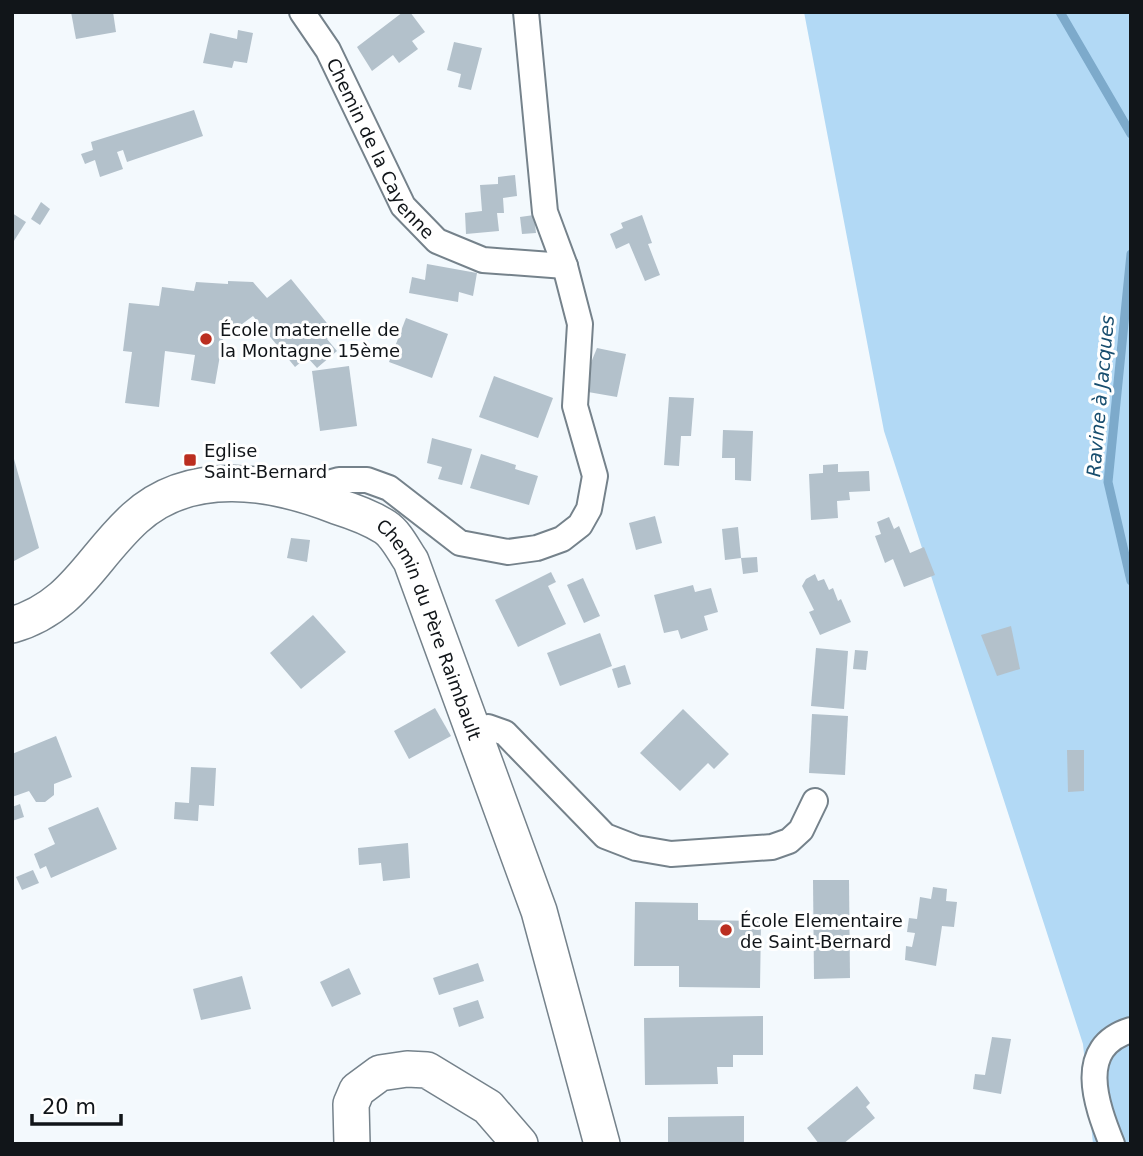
<svg xmlns="http://www.w3.org/2000/svg" width="1143" height="1156" font-family="'DejaVu Sans',sans-serif">
  <style>
    .green { fill: #b2d9f5 }
    .lines { fill: none; stroke-linecap: round; stroke-linejoin: round }
    .stream { stroke: #7daacb; stroke-width: 9 }
    .building { fill: #b3c1cb }
    .street-casing { stroke: #75828b; stroke-width: 28 }
    .secondary-casing { stroke: #75828b; stroke-width: 38 }
    .street { stroke: #fff; stroke-width: 24 }
    .secondary { stroke: #fff; stroke-width: 35 }
    .poi-dot { fill: #bb2e20; stroke: #fff; stroke-width: 2.5 }
    .labels { text-anchor: middle; dominant-baseline: central; stroke-width: 6; stroke-linejoin: round; paint-order: stroke }
    .street-label { font-size: 18px; fill: #111519; stroke: #fff }
    .poi-label { font-size: 18px; fill: #111519; stroke: #fff; text-anchor: start }
    .water-label { font-size: 19px; font-style: italic; fill: #184e6f; stroke: #fff }
  </style>
  <rect width="100%" height="100%" fill="#f3f9fd"/>
  <polygon class="green" points="804,12 1131,12 1131,1144 1093,1144 1083,1044 884,431"/>
  <g class="lines">
    <g class="stream">
      <polyline points="1060,12 1131,134"/>
      <polyline points="1131,254 1108,482 1131,581"/>
    </g>
  </g>
  <g class="building">
    <polygon points="71,12 113,12 116,32 76,39"/>
    <polygon points="403,12 410,12 425,32 412,41 418,49 399,63 393,55 372,71 357,47"/>
    <polygon points="238,30 253,33 247,63 234,61 232,68 203,63 210,33 237,39"/>
    <polygon points="454,42 482,48 471,90 458,87 461,74 447,70"/>
    <polygon points="194,110 203,136 127,162 123,150 117,152 123,169 100,177 95,160 85,164 81,154 93,150 91,142"/>
    <polygon points="515,175 517,196 503,198 504,213 497,213 499,231 466,234 465,213 482,211 480,185 498,184 498,177"/>
    <polygon points="41,202 50,209 40,225 31,219"/>
    <polygon points="12,213 26,222 12,244"/>
    <polygon points="534,215 536,233 522,234 520,217"/>
    <polygon points="642,215 652,243 648,244 660,275 645,281 629,243 616,249 610,234 623,228 621,223"/>
    <polygon points="427,264 477,273 473,296 459,292 458,302 409,293 412,277 425,280"/>
    <polygon points="291,279 335,333 327,339 337,351 317,368 307,357 295,367 253,316 223,338 215,384 191,380 195,355 165,351 159,407 125,403 132,352 123,351 129,303 159,306 162,287 194,291 196,282 228,284 228,281 253,282 267,298"/>
    <polygon points="406,318 448,334 432,378 389,362"/>
    <polygon points="597,348 626,354 617,397 588,392 590,365"/>
    <polygon points="349,366 357,426 320,431 312,371"/>
    <polygon points="494,376 553,398 538,438 479,417"/>
    <polygon points="669,397 694,398 691,436 681,436 679,466 664,465"/>
    <polygon points="723,430 753,431 751,481 735,480 735,458 722,458"/>
    <polygon points="432,438 472,449 462,485 438,479 442,467 427,463"/>
    <polygon points="12,452 39,548 12,562"/>
    <polygon points="481,454 516,465 515,469 538,476 529,505 470,488"/>
    <polygon points="838,464 838,472 869,471 870,491 849,492 850,500 837,501 838,518 811,520 809,474 823,473 823,465"/>
    <polygon points="655,516 662,543 636,550 629,523"/>
    <polygon points="889,517 894,529 899,526 910,553 924,547 935,575 904,587 893,559 885,563 875,536 881,534 877,522"/>
    <polygon points="738,527 741,558 725,560 722,529"/>
    <polygon points="291,538 310,540 307,562 287,558"/>
    <polygon points="757,557 758,572 743,574 741,558"/>
    <polygon points="551,572 556,582 548,586 566,624 518,647 495,600"/>
    <polygon points="815,574 818,581 824,579 829,590 833,588 838,601 841,599 851,622 820,635 809,612 814,610 802,586 806,579"/>
    <polygon points="583,578 600,616 584,623 567,585"/>
    <polygon points="693,585 695,592 711,588 718,612 704,616 708,630 681,639 678,630 664,633 654,595"/>
    <polygon points="313,615 346,652 301,689 270,653"/>
    <polygon points="1011,626 1020,669 997,676 981,635"/>
    <polygon points="600,633 612,666 560,686 547,653"/>
    <polygon points="816,648 848,651 844,709 811,706"/>
    <polygon points="855,650 868,651 866,670 853,669"/>
    <polygon points="625,665 631,684 618,688 612,669"/>
    <polygon points="435,708 451,736 409,759 394,731"/>
    <polygon points="683,709 729,754 714,769 708,763 680,791 640,753"/>
    <polygon points="812,714 848,716 845,775 809,773"/>
    <polygon points="56,736 72,777 54,784 54,795 45,802 36,802 29,791 12,797 12,754"/>
    <polygon points="1067,750 1084,750 1084,791 1068,792"/>
    <polygon points="191,767 216,768 214,806 199,805 198,821 174,819 175,802 189,803"/>
    <polygon points="20,804 24,817 12,821 12,807"/>
    <polygon points="98,807 117,849 51,878 46,866 40,869 34,854 55,844 48,828"/>
    <polygon points="408,843 410,878 383,881 381,863 359,865 358,848"/>
    <polygon points="33,870 39,883 22,890 16,877"/>
    <polygon points="813,880 849,880 850,978 814,979"/>
    <polygon points="933,887 947,889 946,901 957,902 954,927 942,926 936,966 905,960 906,946 912,947 915,933 907,932 909,918 917,919 920,897 931,899"/>
    <polygon points="635,902 698,903 698,920 761,921 760,988 679,987 679,966 634,966"/>
    <polygon points="478,963 484,981 439,995 433,978"/>
    <polygon points="349,968 361,994 332,1007 320,982"/>
    <polygon points="242,976 251,1009 201,1020 193,989"/>
    <polygon points="478,1000 484,1018 459,1027 453,1008"/>
    <polygon points="763,1016 763,1055 733,1055 733,1067 717,1067 718,1084 645,1085 644,1018"/>
    <polygon points="992,1037 1011,1039 1001,1094 973,1089 975,1074 985,1075"/>
    <polygon points="857,1086 870,1103 866,1107 875,1118 843,1144 819,1144 807,1128"/>
    <polygon points="744,1116 744,1144 668,1144 668,1117"/>
  </g>
  <g class="lines">
    <defs>
      <g id="street">
        <path id="s1" d="M302,12L328,50L403,206L437,241L483,260L565,266"/>
        <polyline points="299,491 339,480 367,480 389,488 460,543 508,552 537,548 562,539 580,525 589,509 595,476 575,406 580,324 565,266 545,212 526,12"/>
        <polyline points="475,731 488,727 505,733 605,836 636,848 671,854 772,847 789,841 801,830 815,801"/>
        <path d="M1112,1144C1096,1104 1075,1047 1131,1030"/>
      </g>
      <g id="secondary">
        <path id="s2" d="M12,625C74,607 91,558 135,518C191,467 272,481 336,506C352,511 371,518 385,527C396,534 404,551 411,561L539,911L602,1144"/>
        <polyline points="352,1144 351,1104 357,1090 380,1073 407,1069 427,1070 488,1107 520,1144"/>
      </g>
    </defs>
    <use href="#street" class="street-casing"/>
    <use href="#secondary" class="secondary-casing"/>
    <use href="#street" class="street"/>
    <use href="#secondary" class="secondary"/>
  </g>
  <g class="poi-dot">
    <circle cx="206" cy="339" r="7"/>
    <rect x="183" y="453" width="14" height="14" rx="3.5"/>
    <circle cx="726" cy="930" r="7"/>
  </g>
  <g class="labels">
    <g class="street-label">
      <text stroke="none"><textPath href="#s1" startOffset="158">Chemin de la Cayenne</textPath></text>
      <text stroke="none"><textPath href="#s2" startOffset="544">Chemin du Père Raimbault</textPath></text>
    </g>
    <g class="poi-label">
      <text x="220" y="329">École maternelle de<tspan x="220" dy="21">la Montagne 15ème</tspan></text>
      <text x="204" y="450">Eglise<tspan x="204" dy="21">Saint-Bernard</tspan></text>
      <text x="740" y="920">École Elementaire<tspan x="740" dy="21">de Saint-Bernard</tspan></text>
    </g>
    <g class="water-label">
      <text transform="translate(1100 396) rotate(-85)">Ravine à Jacques</text>
    </g>
  </g>
  <rect width="1143" height="1156" fill="none" stroke="#111519" stroke-width="28"/>
  <path d="M32 1114v10h89v-10" fill="none" stroke="#111519" stroke-width="3.5"/>
  <text x="42" y="1114" font-size="21" fill="#111519" stroke="#ffffff" stroke-width="5" paint-order="stroke">20 m</text>
</svg>
